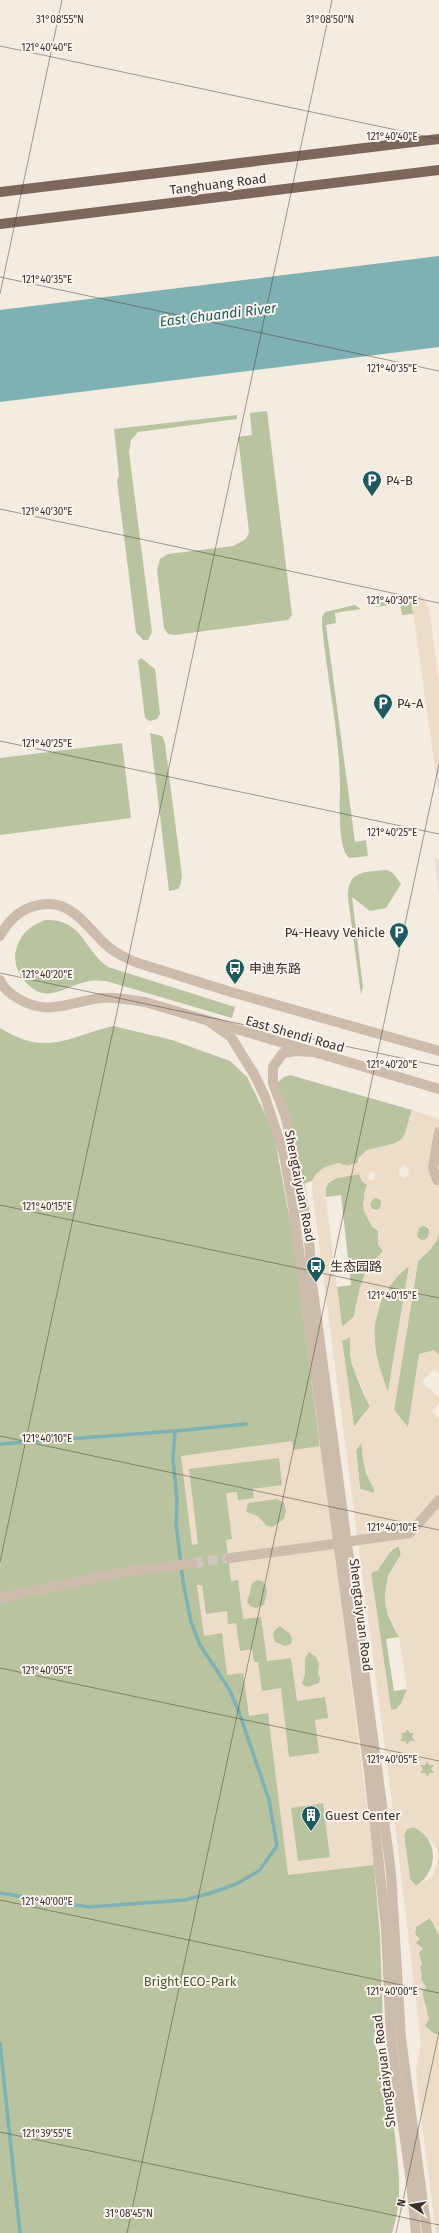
<svg xmlns="http://www.w3.org/2000/svg" width="439" height="2233" font-family="'Fira Sans','Noto Sans SC',sans-serif">
  <style>
    .green { fill: #b8c4a0 }
    .plaza { fill: #ecdcc8; fill-rule: evenodd }
    .water { fill: #7fb0b2 }
    .lines { fill: none; stroke-linecap: round; stroke-linejoin: round }
    .stream { stroke: #7fb0b2; stroke-width: 3.5 }
    .minor-tunnel { stroke: #cfc6bd; stroke-width: 10; stroke-dasharray: 10 5; stroke-linecap: butt }
    .minor { stroke: #cdbbac; stroke-width: 10 }
    .major { stroke: #7d675c; stroke-width: 10 }
    .ticks { fill: none; stroke: #3b302b; stroke-width: 1; stroke-opacity: 0.45 }
    .labels { text-anchor: middle; dominant-baseline: central; stroke-width: 4; stroke-linejoin: round; paint-order: stroke }
    .street-label { font-size: 13px; fill: #3b302b; stroke: #fbf5ee }
    .poi-label { font-size: 13px; fill: #3b302b; stroke: #fbf5ee; text-anchor: start }
    .park-label { font-size: 13px; fill: #4a5a2e; stroke: #fbf5ee }
    .water-label { font-size: 14px; font-style: italic; fill: #1f5a5e; stroke: #fbf5ee }
    .ticks-label { font-size: 10px; text-anchor: middle; fill: #3b302b; stroke: #fbf5ee; stroke-width: 4; stroke-linejoin: round; paint-order: stroke }
  </style>
  <rect width="100%" height="100%" fill="#f4ebe1"/>
  <g class="green">
    <polygon points="267,411 292,615 288,620 175,635 168,634 164,628 157,570 160,559 168,554 233,546 246,539 249,532 238,437 252,435 250,413"/>
    <polygon points="237,415 237,419 138,432 131,440 129,452 152,632 148,640 143,640 136,632 117,481 119,475 114,429"/>
    <polygon points="411,598 413,614 402,615 400,604 375,607 380,602"/>
    <path d="M355,605L361,609L335,613L336,623L326,625L355,842L366,840L368,856L350,858C337,852 340,798 340,784C339,731 327,678 322,625V617L325,612Z"/>
    <polygon points="141,658 155,669 160,714 157,719 150,721 145,718 138,661"/>
    <polygon points="150,733 162,736 165,744 182,876 180,886 178,889 169,891"/>
    <polygon points="122,743 131,818 0,835 0,758"/>
    <path d="M387,870L393,873L401,884L386,908L370,911L352,897L363,987L361,995L348,898C347,870 365,872 387,870Z"/>
    <path d="M45,920C83,919 82,948 108,967L235,1007L232,1018L106,981C101,981 95,980 90,981C64,985 46,1008 23,979C17,971 13,959 16,950C20,934 30,926 45,920Z"/>
    <path d="M113,1026L172,1040L230,1061L247,1077L273,1130L292,1231L374,1865L380,1935L383,2026L374,2034L376,2049L384,2053C389,2078 391,2102 394,2127C398,2164 404,2197 392,2233H0V1028C46,1057 68,1037 113,1026Z"/>
    <polygon points="290,1075 412,1110 405,1134 401,1140 393,1144 376,1148 358,1163 347,1166 338,1163 316,1174 312,1181 303,1184 277,1083 284,1077"/>
    <path d="M359,1174L362,1181L367,1185L364,1194L378,1231V1244L383,1251C367,1268 357,1295 354,1317L342,1327L337,1287L351,1285L341,1195L326,1197C322,1176 344,1177 359,1174Z"/>
    <circle cx="376" cy="1204" r="6"/>
    <circle cx="423" cy="1233" r="7"/>
    <path d="M439,1232V1373L420,1354L408,1428L394,1410L418,1261C427,1253 437,1244 439,1232Z"/>
    <path d="M409,1266L388,1393C369,1347 365,1300 409,1266Z"/>
    <path d="M350,1337C349,1362 358,1384 370,1406L354,1427L342,1341Z"/>
    <path d="M362,1442C362,1452 363,1462 366,1472C368,1479 375,1486 374,1493L360,1489L356,1450Z"/>
    <path d="M399,1546L401,1555C380,1584 381,1606 399,1637L386,1639L394,1691L407,1689L401,1704L396,1709L391,1710L371,1573C385,1567 385,1551 399,1546Z"/>
    <polygon points="407,1729 415,1733 415,1742 408,1746 400,1741 402,1737 401,1733"/>
    <polygon points="427,1760 434,1765 434,1774 428,1778 420,1773 420,1765"/>
    <path d="M413,1827C439,1838 439,1871 416,1886L410,1879L404,1835L407,1829Z"/>
    <polygon points="430,1918 439,1935 439,2034 434,2034 425,2026 427,2010 424,2003 422,1991 426,1987 421,1980 415,1934 416,1927"/>
  </g>
  <g class="plaza">
    <polygon points="421,596 429,608 439,682 439,796 411,598"/>
    <polygon points="435,859 439,859 439,894"/>
    <path d="M412,1110L439,1119L437,1180L439,1183V1232L438,1238L431,1249L418,1261L394,1410L408,1427L419,1354L434,1350L439,1355V1373L434,1369L422,1382L439,1398V1403L432,1411L439,1419V1935L430,1918L416,1927L415,1934L420,1939L416,1943L423,1948L419,1953L422,1964L420,1967L422,1975L421,1980L426,1987L422,1991L429,2019L425,2026L434,2034H439V2233H436L417,2084L416,2071L421,2043L397,1841L312,1189V1181L316,1174L323,1168L338,1163L347,1166L358,1163V1158L367,1150L393,1144L401,1140L405,1134ZM405,1165L409,1170L408,1176L404,1178L399,1175V1170L401,1166ZM370,1171L375,1174L374,1181L368,1179ZM359,1174L362,1181L367,1185L363,1204L364,1211L372,1227L378,1231V1244L383,1251L365,1273L360,1287L354,1317L342,1327L325,1191L327,1183L332,1179ZM376,1197L381,1200V1203L379,1210L374,1212L372,1210L370,1203ZM422,1226H428L430,1229L428,1237L423,1241L418,1239L417,1236L419,1228ZM408,1266L409,1267L388,1392L376,1357L374,1328L382,1297L399,1274ZM350,1337V1356L352,1365L370,1406L354,1427L342,1341ZM361,1442L363,1459L369,1480L374,1489V1493L360,1489L356,1450ZM399,1546L401,1555L388,1575L385,1602L388,1616L399,1637L407,1689L401,1704L396,1709L391,1710L371,1573L378,1570L392,1548ZM407,1729L410,1733H414L412,1737L415,1741H410L407,1745L405,1741H400L402,1737L401,1733H405ZM427,1761L429,1765H434L431,1769L434,1773H429L428,1777L425,1773H420L423,1769L420,1765H425ZM413,1827L418,1829L432,1842L437,1849L438,1859L433,1875L427,1880L416,1886L410,1879L404,1835L407,1829Z"/>
    <path d="M292,1441L293,1450L321,1446L374,1865L288,1875L268,1713L249,1716L243,1673L227,1675L222,1633L204,1636L197,1585H202L206,1614L227,1611L228,1624L236,1623L240,1651L252,1649L254,1662H258L262,1691L281,1688L289,1757L319,1753L315,1720L328,1718L325,1697L297,1701L291,1658L267,1661L261,1617L243,1619L238,1580L231,1581L226,1540L232,1539L226,1493L237,1492L238,1500L254,1498L253,1489L282,1485L279,1458L189,1469L198,1544L192,1545L181,1456ZM277,1499L284,1503L286,1511L284,1519L273,1527L267,1526L258,1516L246,1512L248,1503ZM257,1580L262,1581L266,1586L267,1592L264,1605L256,1608L250,1606L247,1602L252,1584ZM280,1626L289,1633L292,1638L291,1644L285,1646L275,1642L273,1634L275,1630ZM309,1652L316,1657L319,1663L318,1674L320,1678L319,1683L307,1687L302,1684L305,1674V1658ZM323,1803L330,1857L298,1861L291,1808Z"/>
  </g>
  <polygon class="water" points="439,256 439,347 0,402 0,310"/>
  <g class="lines">
    <g class="stream">
      <polyline points="0,1444 175,1431 246,1424"/>
      <polyline points="0,1893 89,1907 185,1900 211,1893 236,1884 259,1871 277,1846 269,1800 239,1712 229,1689 200,1645 191,1622 183,1582 176,1523 177,1501 173,1459 175,1431"/>
      <polyline points="0,2043 20,2233"/>
    </g>
    <polyline class="minor-tunnel" points="193,1563 230,1558"/>
    <g class="minor">
      <path d="M0,936C7,923 17,912 31,907C67,895 82,921 104,943C113,952 124,957 135,962L231,992L439,1051"/>
      <path d="M0,980C3,988 12,995 19,999C49,1017 71,1001 102,998C116,997 131,1000 145,1002L439,1089"/>
      <polyline points="211,1023 231,1037 254,1074 265,1097 284,1155 293,1206 369,1772 386,1929 391,2040 411,2182 416,2233"/>
      <polyline points="310,1052 296,1051 283,1053 273,1067 273,1083 285,1115 294,1151 309,1239 312,1283 391,1872 401,2038 427,2233"/>
      <polyline points="437,1180 433,1168 439,1132"/>
      <polyline points="352,1541 410,1533 439,1500"/>
      <polyline points="230,1558 334,1544"/>
      <polyline points="0,1598 118,1573 193,1563"/>
    </g>
    <g class="major">
      <polyline points="0,192 439,139"/>
      <polyline points="0,224 439,170"/>
    </g>
  </g>
  <path class="ticks" d="M0,46L439,139M0,277L439,371M0,294L62,0M0,509L439,603M0,741L439,834M0,973L439,1066M0,1205L439,1298M0,1436L439,1530M0,1562L332,0M0,1668L439,1761M0,1900L439,1993M0,2132L439,2225M127,2233L439,764M396,2233L439,2032"/>
  <defs>
    <symbol id="parking-pin" viewBox="-11 -11 22 30"><path d="M0 17L-7.5 6A9.5 9.5 0 1 1 7.5 6Z" fill="#1f5a5e" stroke="#fbf5ee"/><path d="M-3.5-5.5H1a3.5 3.5 0 0 1 0 7H-1V5.5H-3.5ZM-1-3.4V-.6H.8a1.4 1.4 0 0 0 0-2.8Z" fill="#fff"/></symbol>
    <symbol id="bus-pin" viewBox="-11 -11 22 30"><path d="M0 17L-7.5 6A9.5 9.5 0 1 1 7.5 6Z" fill="#1f5a5e" stroke="#fbf5ee"/><path d="M-5-6H5V4H4V6H2V4H-2V6H-4V4H-5ZM-3.5-4V0h7V-4ZM-3.5 1.2v1.5H-2V1.2ZM2 1.2v1.5H3.5V1.2Z" fill="#fff"/></symbol>
    <symbol id="building-pin" viewBox="-11 -11 22 30"><path d="M0 17L-7.5 6A9.5 9.5 0 1 1 7.5 6Z" fill="#1f5a5e" stroke="#fbf5ee"/><path d="M-4-6H4V6H1V3H-1V6H-4ZM-2.5-4.3h1.7v1.8h-1.7ZM.8-4.3h1.7v1.8H.8ZM-2.5-1h1.7V.8h-1.7ZM.8-1h1.7V.8H.8Z" fill="#fff"/></symbol>
  </defs>
  <g fill-rule="evenodd">
    <use href="#parking-pin" x="361" y="469" width="22" height="30"/>
    <use href="#parking-pin" x="372" y="692" width="22" height="30"/>
    <use href="#parking-pin" x="388" y="921" width="22" height="30"/>
    <use href="#bus-pin" x="224" y="957" width="22" height="30"/>
    <use href="#bus-pin" x="305" y="1255" width="22" height="30"/>
    <use href="#building-pin" x="300" y="1804" width="22" height="30"/>
  </g>
  <g class="labels">
    <g class="street-label">
      <text transform="translate(218 184) rotate(-7)">Tanghuang Road</text>
      <text transform="translate(295 1034) rotate(16)">East Shendi Road</text>
      <text transform="translate(300 1186) rotate(79)">Shengtaiyuan Road</text>
      <text transform="translate(361 1615) rotate(83)">Shengtaiyuan Road</text>
      <text transform="translate(384 2071) rotate(-97)">Shengtaiyuan Road</text>
    </g>
    <g class="poi-label">
      <text x="386" y="480">P4-B</text>
      <text x="397" y="703">P4-A</text>
      <text x="385" y="932" text-anchor="end">P4-Heavy Vehicle</text>
      <text x="249" y="968">申迪东路</text>
      <text x="330" y="1266">生态园路</text>
      <text x="325" y="1815">Guest Center</text>
    </g>
    <g class="park-label">
      <text x="190" y="1981">Bright ECO-Park</text>
    </g>
    <g class="water-label">
      <text transform="translate(218 315) rotate(-7)">East Chuandi River</text>
    </g>
  </g>
  <g class="ticks-label">
    <text x="60" y="23">31°08'55"N</text>
    <text x="330" y="23">31°08'50"N</text>
    <text x="47" y="51">121°40'40"E</text>
    <text x="392" y="140">121°40'40"E</text>
    <text x="47" y="283">121°40'35"E</text>
    <text x="392" y="372">121°40'35"E</text>
    <text x="47" y="515">121°40'30"E</text>
    <text x="392" y="604">121°40'30"E</text>
    <text x="47" y="747">121°40'25"E</text>
    <text x="392" y="836">121°40'25"E</text>
    <text x="47" y="978">121°40'20"E</text>
    <text x="392" y="1068">121°40'20"E</text>
    <text x="47" y="1210">121°40'15"E</text>
    <text x="392" y="1299">121°40'15"E</text>
    <text x="47" y="1442">121°40'10"E</text>
    <text x="392" y="1531">121°40'10"E</text>
    <text x="47" y="1674">121°40'05"E</text>
    <text x="392" y="1763">121°40'05"E</text>
    <text x="47" y="1905">121°40'00"E</text>
    <text x="392" y="1995">121°40'00"E</text>
    <text x="47" y="2137">121°39'55"E</text>
    <text x="129" y="2217">31°08'45"N</text>
  </g>
  <g transform="translate(411 2205) rotate(282)" stroke="#fbf5ee" stroke-width="3" paint-order="stroke">
  <path d="M0-3L7 15L0 10L-7 15Z" fill="#3b302b"/>
  <text y="-6" font-size="11" font-weight="bold" text-anchor="middle" fill="#3b302b">N</text>
  </g>
</svg>
